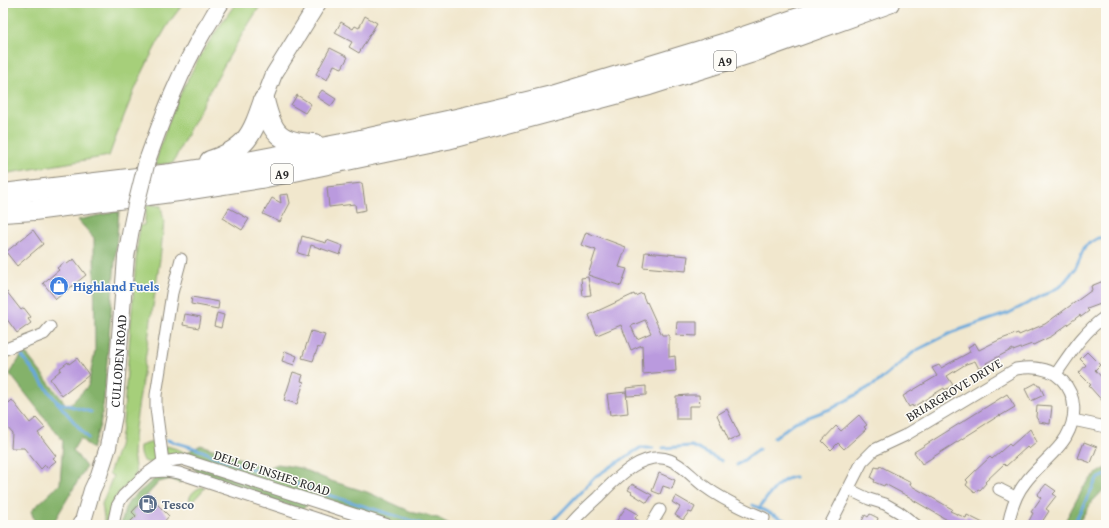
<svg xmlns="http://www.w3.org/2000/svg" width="1109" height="528" font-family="'Gentium Book Plus',serif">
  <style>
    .green { fill: #a6cf7a; stroke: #687d52 }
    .forest { fill: #84b26a; stroke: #586e4a }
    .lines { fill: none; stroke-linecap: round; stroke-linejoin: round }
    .stream { stroke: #68a8db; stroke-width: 3 }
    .building { fill: #ba9ade; fill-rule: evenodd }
    .street-casing { stroke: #8e897c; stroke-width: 13 }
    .secondary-casing { stroke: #8e897c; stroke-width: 18 }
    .highway-casing { stroke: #8e897c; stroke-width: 22 }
    .street { stroke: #fff; stroke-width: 11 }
    .secondary { stroke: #fff; stroke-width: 16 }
    .highway { stroke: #fff; stroke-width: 20 }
    .secondary-bridge-casing { stroke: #8e897c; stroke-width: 18; stroke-linecap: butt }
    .secondary-bridge { stroke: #fff; stroke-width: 16 }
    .labels { text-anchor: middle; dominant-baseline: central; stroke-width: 3; stroke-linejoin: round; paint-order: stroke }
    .shield { fill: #fdfcf7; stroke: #6a6a68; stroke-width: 1 }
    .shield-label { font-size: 12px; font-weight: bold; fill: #2b2b2b }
    .shop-label { font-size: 13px; font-weight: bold; fill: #366cbe; stroke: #fdfcf7; text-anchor: start }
    .street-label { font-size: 13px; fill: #2b2b2b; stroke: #fdfcf7 }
    .service-label { font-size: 13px; font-weight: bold; fill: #4e5e75; stroke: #fdfcf7; text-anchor: start }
  </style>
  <rect width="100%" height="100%" fill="#fdfcf7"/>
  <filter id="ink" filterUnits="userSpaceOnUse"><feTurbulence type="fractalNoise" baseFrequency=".025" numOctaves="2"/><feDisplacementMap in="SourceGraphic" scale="8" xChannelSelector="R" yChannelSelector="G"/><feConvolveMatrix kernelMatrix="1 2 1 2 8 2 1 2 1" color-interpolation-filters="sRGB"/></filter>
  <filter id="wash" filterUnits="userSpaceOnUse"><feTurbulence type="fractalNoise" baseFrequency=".012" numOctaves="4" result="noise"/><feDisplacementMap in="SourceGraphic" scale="16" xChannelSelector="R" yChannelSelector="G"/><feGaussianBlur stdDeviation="0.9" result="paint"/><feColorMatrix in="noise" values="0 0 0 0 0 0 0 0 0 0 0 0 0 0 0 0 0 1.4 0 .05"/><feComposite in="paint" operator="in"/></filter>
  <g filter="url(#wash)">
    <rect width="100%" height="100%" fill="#f1e7cd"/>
    <g class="green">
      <path d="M3,3H184C178,11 171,19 166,28C142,68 125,112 109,156L3,174Z"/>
      <path d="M236,3H262C229,54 199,108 173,163L155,165C163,136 173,107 187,81C200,54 218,28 236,3Z"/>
      <path d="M147,204L161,206L164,222L160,259L135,428L133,453L136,474C133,481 126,485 121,490C112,500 109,512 106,525H104V517L102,504L113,476L109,474L119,446L123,422L137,248L140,226L144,225Z"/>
      <path d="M159,440L158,459L151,463C141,462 139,455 140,446Z"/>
      <polygon points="167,446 180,450 188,455 169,456 167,455 164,447"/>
      <path d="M202,487L205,488L190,504C187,496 195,489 202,487Z"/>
    </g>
    <g class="forest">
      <polygon points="119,211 104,399 100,425 92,449 80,438 73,450 86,467 52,525 36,525 31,511 60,484 63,441 10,374 24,351 68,407 88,386 95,351 94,238 78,220"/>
      <polygon points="201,445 267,468 278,464 300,468 331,481 367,492 414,513 438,518 451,525 353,525 346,514 309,503 302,510 202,477 190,464 188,452"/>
      <polygon points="1106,468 1106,487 1092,502 1077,525 1063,525 1083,488 1093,476"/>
      <polygon points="168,474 182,479 182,481 179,483 171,479 159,482 132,512 136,516 130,522 131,525 121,525 125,508 130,500 159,475"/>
    </g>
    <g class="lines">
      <g class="stream">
        <polyline points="22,356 57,402 91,412"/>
        <polyline points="57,402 88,438"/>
        <polyline points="774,438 795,422 833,408 878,382 915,351 953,332 1009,313 1061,286 1075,269 1085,246 1098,238 1106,238"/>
        <path d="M167,440C182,445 197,447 211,455L335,497L425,525"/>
        <polyline points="663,448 692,446 722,461"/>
        <polyline points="737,465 759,449"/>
        <polyline points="753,505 795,525"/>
        <path d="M759,508C768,497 780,477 795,477"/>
        <polyline points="549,525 596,476 640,448 653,448"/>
        <polyline points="1073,525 1097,479 1106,475"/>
      </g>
    </g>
    <g id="blocks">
      <g class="building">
        <polygon points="365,16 377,23 359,53 349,47 352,42 335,33 341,22 353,29 355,26 359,28"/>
        <polygon points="330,48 348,57 342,68 334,65 327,80 316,74"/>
        <polygon points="322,90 336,99 331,106 317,97"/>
        <polygon points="297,95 311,104 305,113 291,105"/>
        <polygon points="362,183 366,210 356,212 355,204 329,207 327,187"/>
        <polygon points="288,194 290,203 280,222 263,214 272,198 281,203 280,195"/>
        <polygon points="229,208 249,219 242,230 223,218"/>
        <polygon points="33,230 43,244 17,266 6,252"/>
        <polygon points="586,232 626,247 619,267 627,269 621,286 588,275 596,250 581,245"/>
        <polygon points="302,236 326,243 327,240 343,246 340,255 311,245 308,256 298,253"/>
        <polygon points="645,252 688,256 686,271 643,267"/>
        <polygon points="74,259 86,275 56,299 43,283 59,270 57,268 65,262 67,264"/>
        <polygon points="588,277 591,295 583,296 581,278"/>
        <polygon points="1106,280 1106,291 1103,292 1106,302 1087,309 1089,311 1081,317 1080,315 1052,336 1033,345 1032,344 1013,351 1013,349 986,363 987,365 979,369 975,361 966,364 947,376 953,385 945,390 944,388 913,407 912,405 909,407 903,396 937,376 932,368 939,365 941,368 970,352 968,347 975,343 979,350 999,340 1018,333 1019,335 1045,324 1092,290 1091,286"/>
        <polygon points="3,287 21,310 24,308 31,317 28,319 31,323 17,333 3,314"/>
        <path d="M642,293L646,303L647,302L662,335H669V357L675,356L676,371L643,374L642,345L631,350L621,325L597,335L589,315L634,294L635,296ZM645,320L651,333L637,339L631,326Z"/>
        <polygon points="192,297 219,302 218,309 191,304"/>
        <polygon points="217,313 224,315 221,328 214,326"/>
        <polygon points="185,314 201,317 199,328 183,325"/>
        <polygon points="677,322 697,322 697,336 676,335"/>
        <polygon points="311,331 325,335 320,348 318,347 313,361 302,358"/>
        <polygon points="285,351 297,356 294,365 282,361"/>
        <polygon points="1087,352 1100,365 1095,370 1106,382 1106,405 1089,386 1091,385 1079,373 1086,365 1080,359"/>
        <polygon points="77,358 89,375 62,396 50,379 61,370 60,368 68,362 69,364"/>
        <polygon points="293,372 303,375 301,381 304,382 297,404 284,400"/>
        <polygon points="1036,383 1038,386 1040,386 1044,395 1031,401 1025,389"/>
        <polygon points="646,386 646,395 627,396 626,388"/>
        <polygon points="626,392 628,413 610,415 607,394"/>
        <polygon points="1007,394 1015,407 1000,416 1000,415 922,464 914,452"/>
        <polygon points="3,395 9,403 12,400 30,423 36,418 45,428 38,433 56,456 53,458 56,461 47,468 45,465 41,469 24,448 11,448 12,433 3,422"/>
        <polygon points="688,395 699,395 700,406 689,406 689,419 676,419 676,396"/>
        <polygon points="1037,405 1052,406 1050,424 1039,422 1036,417"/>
        <polygon points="727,409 740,436 729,441 717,415"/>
        <polygon points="859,415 867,425 864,427 866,429 844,449 838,443 831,450 822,441 836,426 841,431"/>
        <polygon points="1030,429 1037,442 1029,449 1027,447 1006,466 1004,464 985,482 986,483 980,490 978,489 975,493 966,485 968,482 966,480 972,474 990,457 992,459 1009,444 1011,446"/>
        <polygon points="1084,442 1097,447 1091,463 1078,458"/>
        <polygon points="880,466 911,482 910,485 952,509 950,511 966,518 967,515 987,525 956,525 913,500 913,499 885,484 884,486 874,482 875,480 871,478 875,467 879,468"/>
        <polygon points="659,473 675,480 672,489 663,486 660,494 652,491"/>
        <polygon points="632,484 652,495 647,503 631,493 632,492 628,490"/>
        <polygon points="1046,484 1056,491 1053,494 1056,496 1046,509 1049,511 1040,525 1027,525 1033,513 1031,512 1041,498 1037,495"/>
        <polygon points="148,495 169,516 161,525 127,525 136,516 132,512"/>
        <polygon points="676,496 695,507 692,513 689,512 683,520 675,515 680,507 672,502"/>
        <polygon points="626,507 638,514 635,518 644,525 614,525"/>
        <polygon points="870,514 878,518 877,522 883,525 860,525 865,515 868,517"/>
      </g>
    </g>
  </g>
  <g filter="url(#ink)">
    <use href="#blocks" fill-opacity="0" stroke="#8e897c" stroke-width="1"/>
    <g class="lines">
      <defs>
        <g id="street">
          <polyline points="3,350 44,334 50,327"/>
          <path d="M1056,374C1071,352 1084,331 1106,316"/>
          <polyline points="1073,420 1106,427"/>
          <polyline points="163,462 156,408 156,395 172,293 181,259"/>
          <polyline points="150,472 166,471 179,473 336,525"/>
          <polyline points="848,489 869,499 885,504 899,512 916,525"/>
          <polyline points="999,489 1015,497"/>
          <polyline points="113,525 117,506 123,496 145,475 163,462 182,459 388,525"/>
          <path d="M570,525C578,515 588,506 598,497C615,480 643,449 670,460C683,465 693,478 704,486C720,498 745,510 764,518"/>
          <polyline points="651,525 660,510"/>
          <path d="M830,525L862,462L874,450L904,436L1016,369C1033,366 1050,367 1062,380C1077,396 1077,418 1066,437C1057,453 1036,467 1025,483C1015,495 1011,510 1008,525"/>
        </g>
        <g id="secondary">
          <polyline points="264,100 274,74 318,3"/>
          <path d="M147,161C163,116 180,71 205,29C211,21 215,11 221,3"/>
          <path id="s1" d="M80,525L83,521L92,490L99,475L108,447L114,415L126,257L131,229"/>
        </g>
        <g id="highway">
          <path d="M264,100C272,133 278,143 314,144"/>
          <path d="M210,161C247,149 252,135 264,100"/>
          <polyline points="3,194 171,174 231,165 342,144 461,118 552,96 726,43 799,18 839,3"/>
          <polyline points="3,212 34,210 186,190 261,178 447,139 649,85 750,53 889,3"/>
        </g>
      </defs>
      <use href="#street" class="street-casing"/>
      <use href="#secondary" class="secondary-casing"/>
      <use href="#highway" class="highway-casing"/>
      <use href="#street" class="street"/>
      <use href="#secondary" class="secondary"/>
      <use href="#highway" class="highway"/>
      <defs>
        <polyline id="secondary-bridge" points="131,229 136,205 147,161"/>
      </defs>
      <use href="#secondary-bridge" class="secondary-bridge-casing"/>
      <use href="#secondary-bridge" class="secondary-bridge"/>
    </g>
  </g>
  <defs>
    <symbol id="shop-disc" viewBox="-11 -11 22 22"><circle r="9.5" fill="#3f7fe0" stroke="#fdfcf7"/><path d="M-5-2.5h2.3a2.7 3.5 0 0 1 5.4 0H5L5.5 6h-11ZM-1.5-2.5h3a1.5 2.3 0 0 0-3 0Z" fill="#fff"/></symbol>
    <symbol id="fuel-disc" viewBox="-11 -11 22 22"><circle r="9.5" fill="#5c6f8a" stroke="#fdfcf7"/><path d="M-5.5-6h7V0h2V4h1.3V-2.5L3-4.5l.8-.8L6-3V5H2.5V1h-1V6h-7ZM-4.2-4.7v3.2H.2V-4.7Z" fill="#fff"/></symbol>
  </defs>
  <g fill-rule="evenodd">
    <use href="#shop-disc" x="48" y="275" width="22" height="22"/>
    <use href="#fuel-disc" x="137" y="493" width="22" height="22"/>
  </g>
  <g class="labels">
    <g class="shield">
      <rect x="714" y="51" width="22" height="20" rx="3"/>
      <rect x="271" y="164" width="22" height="20" rx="3"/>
    </g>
    <g class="shield-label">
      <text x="725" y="61">A9</text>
      <text x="282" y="174">A9</text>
    </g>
    <g class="shop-label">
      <text x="73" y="286">Highland Fuels</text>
    </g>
    <g class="street-label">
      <text stroke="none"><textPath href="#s1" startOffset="170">CULLODEN ROAD</textPath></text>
      <text transform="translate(954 390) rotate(-31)">BRIARGROVE DRIVE</text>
      <text transform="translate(272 473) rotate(18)">DELL OF INSHES ROAD</text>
    </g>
    <g class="service-label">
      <text x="162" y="504">Tesco</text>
    </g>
  </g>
  <rect width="1109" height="528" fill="none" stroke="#fdfcf7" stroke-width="16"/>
</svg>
